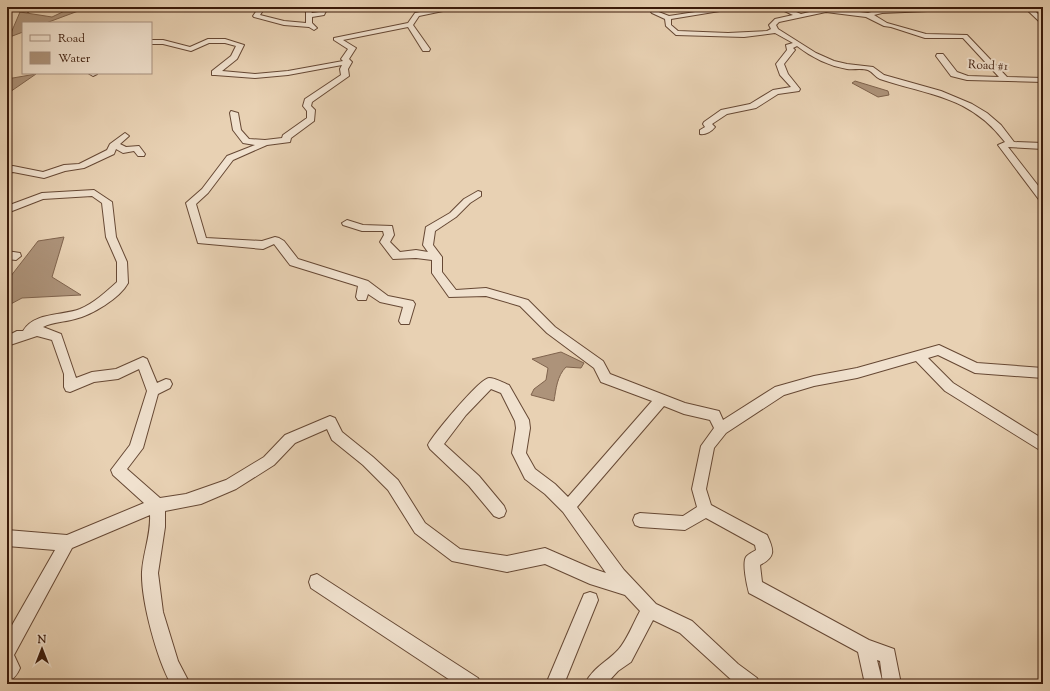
<svg xmlns="http://www.w3.org/2000/svg" width="1050" height="691" font-family="'Sorts Mill Goudy',serif">
  <style>
    .water { fill: #ad937a; stroke: #7f634d }
    .lines { fill: none; stroke-linecap: round; stroke-linejoin: round }
    .minor-casing { stroke: #664834; stroke-width: 2 }
    .minor { fill: #f0e1ce; fill-rule: evenodd }
    .labels { text-anchor: middle; dominant-baseline: central; stroke-width: 4; stroke-linejoin: round; paint-order: stroke }
    .far-street-label { font-size: 12px; fill: #3a1a0a; stroke: #f0e1ce }
  </style>
  <rect width="100%" height="100%" fill="#e8d1b3"/>
  <filter id="stains"><feTurbulence type="fractalNoise" baseFrequency=".005" numOctaves="4"/><feColorMatrix values="0 0 0 0 .2 0 0 0 0 .09 0 0 0 0 .02 0 0 0 .5 -.17"/></filter>
  <radialGradient id="worn" r=".72"><stop offset=".6" stop-color="#630" stop-opacity="0"/><stop offset="1" stop-color="#630" stop-opacity=".3"/></radialGradient>
  <g class="water">
    <polygon points="73,7 89,7 46,23 23,23 23,32 7,38 7,35 11,33 20,12 52,17"/>
    <polygon points="36,74 7,94 7,79"/>
    <polygon points="855,81 888,91 889,95 878,97 852,83"/>
    <polygon points="64,237 52,277 81,295 22,298 7,306 7,281 38,241"/>
    <path d="M561,352L584,363L581,368L566,367C557,376 556,389 554,401L531,395L534,389L546,380L548,368L532,359Z"/>
  </g>
  <g class="lines">
    <defs>
      <g id="minor">
        <polygon points="27,7 34,7 28,12 25,10"/>
        <polygon points="257,7 263,7 264,9 260,15 284,21 306,23 306,12 301,7 308,7 312,13 319,12 322,7 328,7 324,15 312,17 312,23 317,28 314,30 309,27 284,25 254,17 253,16 258,9"/>
        <polygon points="447,7 462,7 419,16 413,25 430,49 429,51 423,51 408,27 343,40 356,48 349,59 352,62 348,69 349,76 312,102 311,106 315,110 314,121 291,138 290,142 267,145 233,160 208,193 196,204 206,238 262,241 275,237 279,238 284,241 298,259 368,281 388,296 413,301 415,304 409,324 401,324 399,321 403,307 380,302 368,294 366,300 358,300 356,297 358,286 290,265 274,244 263,249 198,243 186,203 202,189 227,156 255,145 243,143 233,130 230,113 231,111 238,113 241,130 249,139 265,140 282,138 283,135 307,118 307,111 303,106 305,99 341,75 340,69 342,65 288,75 255,78 215,75 212,75 212,71 231,56 236,46 225,43 209,43 191,51 163,44 151,44 151,40 163,40 190,47 208,39 225,39 244,45 237,59 222,71 255,74 288,71 343,61 341,59 348,49 334,40 334,38 408,23 415,13"/>
        <polygon points="488,7 500,7 497,9"/>
        <path d="M647,7H653L656,11L669,16L728,7H744L671,19V25L678,31L728,33L767,31L771,29L769,25L775,19L793,15L776,7H784L801,14L826,8L868,13L881,9L976,7L973,9L882,13L874,15L887,23L926,34L967,35L1007,77L1043,78V82L967,80L951,76L936,56L937,54H943L957,72L968,76L999,77L963,38H925L891,27L884,26L866,17L826,12L779,22L776,25L778,29L816,53L834,61L847,64L873,67L884,75L941,91L972,104L987,113L1001,125L1014,142L1043,143V149L1008,147L1043,192V202L1040,201L998,145L1005,142C970,96 931,96 880,79C875,77 873,72 868,70C861,68 853,70 847,69C829,66 811,57 797,46L793,48L795,50L784,64L788,74L800,89L799,91L778,94L756,108L727,114L712,124L715,127C712,131 706,135 700,134V130L705,127L703,124L704,122L721,110L750,104L773,90L791,87L780,75L776,64L787,50L786,45L793,43L775,33L744,37L676,35L666,26L665,19L652,13Z"/>
        <polygon points="1024,7 1031,7 1043,19 1043,25"/>
        <polygon points="88,73 96,73 97,74 93,76"/>
        <polygon points="125,133 129,136 120,144 126,147 139,146 145,154 144,156 138,156 134,151 123,153 116,149 114,154 84,168 65,171 44,178 13,172 7,173 7,167 13,166 43,172 64,165 79,164 107,150 110,144"/>
        <path d="M94,190L112,202L116,237L127,262L128,283C120,298 92,315 75,319C65,322 53,322 43,327L61,334L76,378L92,372L116,369L143,357L147,359L157,383L166,379L170,380L172,384L170,388L158,394L143,448L127,469L160,498L186,494L226,480L264,457L285,435L330,416L335,418L342,432L373,457L398,480L425,523L460,549L507,556L545,548L591,568L606,573L563,512L545,494L525,479L512,453L516,428L515,421L501,393L491,389L466,415L444,444L479,476L504,506L506,511L504,516L499,518L494,516L469,486L430,449L428,445C433,435 480,378 489,378C495,378 504,383 509,385L529,420L530,428L526,453L535,469L555,484L568,497L652,401L601,382L594,368L547,333L520,306L486,296L449,297L432,273V260L416,258L393,259L380,242L384,235L383,231H362L343,225L342,223L347,220L363,225L392,226L394,235L390,242L400,252L416,250L428,252L423,245L426,227L450,213L464,199L478,191L481,192V196L470,203L456,217L435,231L433,245L442,257V272L456,290L486,288L528,300L555,327L603,361L610,374L685,403L719,411L723,420L775,387L814,376L857,368L939,345L977,363L1043,368V378L975,373L938,355L928,358L953,383L1043,439V452L945,391L916,361L857,378L814,386L784,395L726,433L714,448L706,489L711,505L767,535C774,550 776,557 760,565L762,582L869,640L894,649L901,684H883L880,661L877,660L883,684H865L858,652L749,593C747,586 742,563 746,557C748,554 753,552 756,550L755,545L706,518L685,530L640,527L635,525L633,520L635,515L640,513L683,516L697,507L692,489L701,446L714,428L710,420L684,414L664,406L577,507L624,570L656,604L692,621L738,664L757,678L760,684H736L680,633L653,620L631,662L618,671L606,684H585C592,668 607,662 618,650C626,642 634,622 640,611L625,595L590,584L545,564L507,572L452,561L415,533L388,490L363,465L332,440L327,429L295,443L274,465L236,489L201,504L165,511V527L158,573L163,612L178,661L190,684H171C157,659 141,601 142,572C143,553 151,535 150,515L72,548L14,655L20,668C17,675 14,679 7,682V634L55,550L7,546V530L67,535L144,503L113,475L111,470L130,445L147,391L139,369L118,379L94,382L70,392L66,391L64,387V374L52,340L37,336L7,346V336L17,331H23C34,312 62,316 80,309C94,303 106,292 117,282V262L106,237L102,203L92,196L43,199L7,213V206L42,193Z"/>
        <polygon points="7,251 20,253 21,256 16,260 7,259"/>
        <polygon points="317,574 478,678 481,684 456,684 311,588 309,582 311,576"/>
        <polygon points="590,592 596,594 598,600 564,684 546,684 584,594"/>
      </g>
    </defs>
    <use href="#minor" class="minor-casing"/>
    <use href="#minor" class="minor"/>
  </g>
  <g class="labels">
    <g class="far-street-label">
      <text transform="translate(988 66) rotate(3)">Road #1</text>
    </g>
  </g>
  <rect width="1050" height="691" fill="none" stroke="#e8d1b3" stroke-width="24"/>
  <rect x="8" y="8" width="1034" height="675" fill="none" stroke="#3a1a0a" stroke-width="2"/>
  <rect x="12" y="12" width="1026" height="667" fill="none" stroke="#3a1a0a"/>
  <rect x="22" y="22" width="130" height="52" fill="#f0e1ce" stroke="#a79180"/>
  <rect x="30" y="35" width="20" height="6" fill="#f0e1ce" stroke="#a79180"/>
  <text x="58" y="42" font-size="12" fill="#3a1a0a">Road</text>
  <rect x="30" y="52" width="20" height="12" fill="#ad937a" stroke="#a79180"/>
  <text x="58" y="62" font-size="12" fill="#3a1a0a">Water</text>
  <g transform="translate(42 649)" stroke="#f0e1ce" stroke-width="3" paint-order="stroke">
  <path d="M0-3L7 15L0 10L-7 15Z" fill="#3a1a0a"/>
  <text y="-6" font-size="11" font-weight="bold" text-anchor="middle" fill="#3a1a0a">N</text>
  </g>
  <rect width="100%" height="100%" filter="url(#stains)"/>
  <rect width="100%" height="100%" fill="url(#worn)"/>
</svg>
